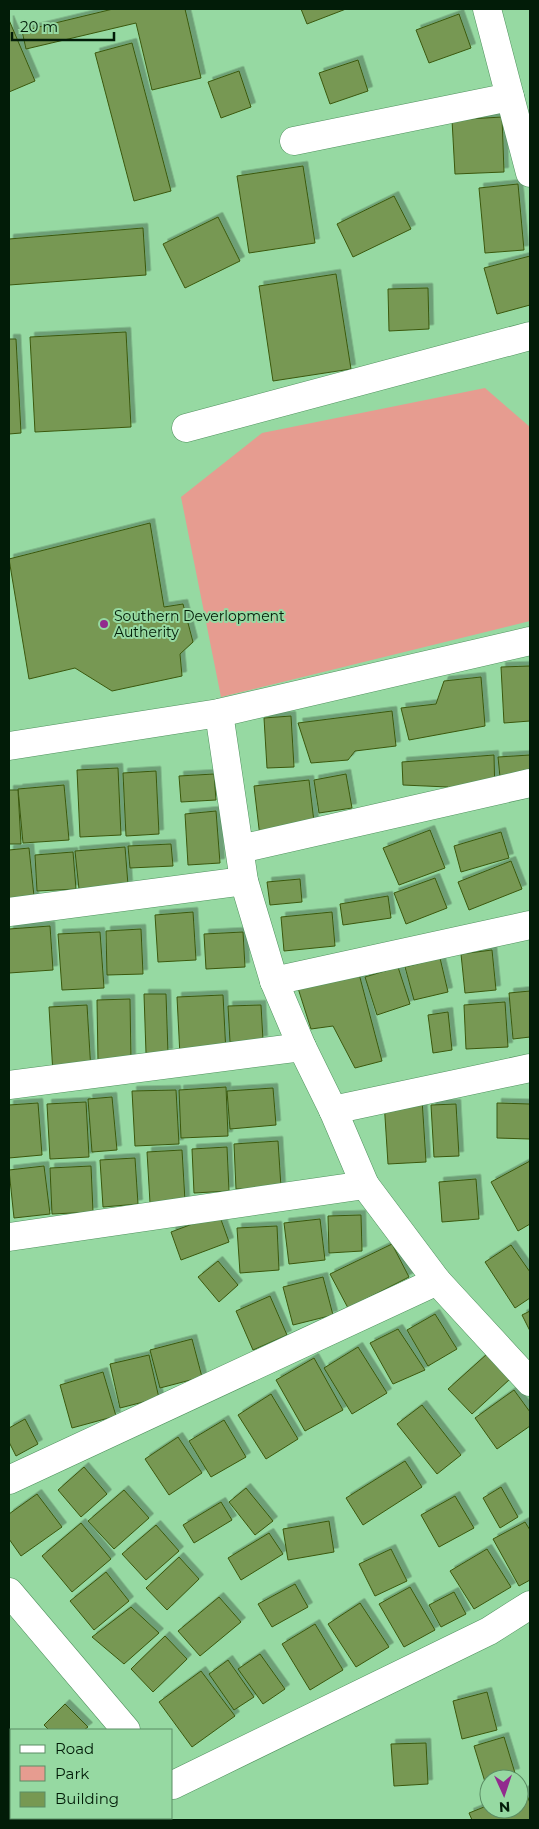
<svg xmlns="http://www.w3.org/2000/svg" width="539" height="1829" font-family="Montserrat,sans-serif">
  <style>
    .green { fill: #e69c90 }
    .building { fill: #779852; stroke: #3b580f; filter: url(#shadow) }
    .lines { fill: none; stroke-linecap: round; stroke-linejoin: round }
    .minor-casing { stroke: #50925e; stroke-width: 29 }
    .minor { stroke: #fff; stroke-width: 28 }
    .poi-dot { fill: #922a8e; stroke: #96d9a2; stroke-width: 2 }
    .labels { text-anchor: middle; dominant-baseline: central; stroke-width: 4; stroke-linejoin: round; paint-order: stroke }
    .poi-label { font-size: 14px; fill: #021c08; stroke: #96d9a2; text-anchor: start }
  </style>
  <defs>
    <filter id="shadow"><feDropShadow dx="4.5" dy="-4.5" stdDeviation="0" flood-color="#0004"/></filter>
  </defs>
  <rect width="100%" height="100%" fill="#96d9a2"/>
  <polygon class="green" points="485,388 530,427 530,621 221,697 181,497 262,433"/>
  <g class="building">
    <polygon points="113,9 185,9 201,78 152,90 136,23 26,49 22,31"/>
    <polygon points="301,9 346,9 307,24"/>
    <polygon points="459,14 471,48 429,63 416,30"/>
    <polygon points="9,20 35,81 9,92"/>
    <polygon points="132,43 171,191 134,201 95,53"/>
    <polygon points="358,60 368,91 330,104 319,73"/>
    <polygon points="239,71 251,107 221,118 208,82"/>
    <polygon points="502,117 504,172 455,174 452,120"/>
    <polygon points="303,166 315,243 249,253 237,176"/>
    <polygon points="518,184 524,250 485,253 479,188"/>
    <polygon points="394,196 411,229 353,257 337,224"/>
    <polygon points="218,217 240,261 185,288 163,244"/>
    <polygon points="143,228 146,275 9,285 9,239"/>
    <polygon points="530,256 530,305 497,314 484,268"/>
    <polygon points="336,274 351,369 273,381 259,286"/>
    <polygon points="428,288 429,329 389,331 388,289"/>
    <polygon points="126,332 131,427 35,432 30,337"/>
    <polygon points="9,339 16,339 21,433 9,434"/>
    <polygon points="150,523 164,607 183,604 193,642 180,654 182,676 112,691 75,668 29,679 9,559"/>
    <polygon points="530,666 530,721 504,723 501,667"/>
    <polygon points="481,677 485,726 409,740 401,708 436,704 444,681"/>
    <polygon points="392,711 396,746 355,751 348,760 311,763 298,723"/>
    <polygon points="291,716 294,767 267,768 264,718"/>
    <polygon points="494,755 495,796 450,800 448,787 403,785 402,762"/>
    <polygon points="530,755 530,784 501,787 498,757"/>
    <polygon points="118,768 121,835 80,837 77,770"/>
    <polygon points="156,771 159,834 126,836 123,773"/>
    <polygon points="214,774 216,800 181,802 179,776"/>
    <polygon points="346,774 352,808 319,813 314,780"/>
    <polygon points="309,780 315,830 260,837 254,786"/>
    <polygon points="64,785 69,840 23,843 18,789"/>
    <polygon points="9,790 18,790 21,844 9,844"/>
    <polygon points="216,811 220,863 188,865 185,814"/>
    <polygon points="430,830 445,868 399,885 383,848"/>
    <polygon points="501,832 509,858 461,872 454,846"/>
    <polygon points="171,844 173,866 130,868 128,846"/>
    <polygon points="125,847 128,885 79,889 75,851"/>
    <polygon points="29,848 35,906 9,909 9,850"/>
    <polygon points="73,852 76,889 37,891 35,855"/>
    <polygon points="511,861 522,889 469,910 458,882"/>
    <polygon points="435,878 447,908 406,924 394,893"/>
    <polygon points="300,879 302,902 270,905 267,882"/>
    <polygon points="388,896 391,918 343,925 340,904"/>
    <polygon points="193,912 196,960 158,962 155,915"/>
    <polygon points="332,912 335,946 284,951 281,917"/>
    <polygon points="50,926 53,970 9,973 9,929"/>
    <polygon points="141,929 143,974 107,975 106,931"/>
    <polygon points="100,932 104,988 62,990 58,934"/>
    <polygon points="243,932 245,967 206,969 204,934"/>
    <polygon points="492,950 496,990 465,993 461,954"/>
    <polygon points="440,958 448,992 414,1000 405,967"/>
    <polygon points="398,967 410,1004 377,1015 365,977"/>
    <polygon points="358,970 382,1061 355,1068 333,1026 311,1029 297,985"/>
    <polygon points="530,991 530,1037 513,1039 509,993"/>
    <polygon points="144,994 166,994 168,1053 146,1053"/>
    <polygon points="223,995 226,1053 180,1056 177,997"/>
    <polygon points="130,999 131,1061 98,1061 97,1000"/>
    <polygon points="505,1002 508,1047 466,1049 464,1005"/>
    <polygon points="87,1005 91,1071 53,1074 49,1007"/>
    <polygon points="261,1005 263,1040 230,1042 228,1006"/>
    <polygon points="448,1012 452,1050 433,1053 428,1015"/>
    <polygon points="226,1087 228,1136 181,1138 179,1090"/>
    <polygon points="273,1088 276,1125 230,1129 227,1091"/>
    <polygon points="176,1090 179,1144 135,1146 132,1091"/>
    <polygon points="112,1097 117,1150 92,1152 88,1099"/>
    <polygon points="422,1099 426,1162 388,1164 384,1101"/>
    <polygon points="86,1102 89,1157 50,1159 47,1104"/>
    <polygon points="38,1103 42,1155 9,1158 9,1105"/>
    <polygon points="497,1103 530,1104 530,1139 497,1138"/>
    <polygon points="456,1104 459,1156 434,1157 431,1105"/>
    <polygon points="278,1141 281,1187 236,1189 234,1144"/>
    <polygon points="227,1147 229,1191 194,1193 192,1149"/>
    <polygon points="182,1150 185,1201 150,1203 147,1152"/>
    <polygon points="135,1158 138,1204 103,1207 100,1160"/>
    <polygon points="530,1161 530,1224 518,1231 491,1182"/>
    <polygon points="44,1166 50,1214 14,1218 9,1170"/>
    <polygon points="91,1166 93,1212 52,1214 50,1168"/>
    <polygon points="476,1179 479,1219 442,1222 439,1182"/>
    <polygon points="219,1214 229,1242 181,1260 171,1232"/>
    <polygon points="361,1215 362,1251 329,1253 328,1216"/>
    <polygon points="320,1219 325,1260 289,1264 284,1223"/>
    <polygon points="277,1226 279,1270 240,1273 237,1228"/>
    <polygon points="392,1244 409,1277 348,1308 330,1274"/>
    <polygon points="511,1245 530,1272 530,1298 515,1308 485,1262"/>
    <polygon points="218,1261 238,1285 219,1302 198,1277"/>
    <polygon points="323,1277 333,1315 293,1325 283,1287"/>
    <polygon points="270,1296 287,1335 253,1350 236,1311"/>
    <polygon points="530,1311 530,1331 522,1315"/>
    <polygon points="435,1314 457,1349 428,1366 407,1330"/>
    <polygon points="398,1329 425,1370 393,1384 370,1343"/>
    <polygon points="192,1339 202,1377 160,1388 150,1350"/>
    <polygon points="358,1347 387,1393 352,1414 324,1368"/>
    <polygon points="487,1354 510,1379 472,1414 448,1389"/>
    <polygon points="149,1355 159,1398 120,1408 110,1364"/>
    <polygon points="314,1358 343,1410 305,1431 276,1380"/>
    <polygon points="103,1372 116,1416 72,1428 60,1385"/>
    <polygon points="514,1390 530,1412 530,1426 497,1449 475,1418"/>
    <polygon points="271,1394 298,1439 266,1459 238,1415"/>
    <polygon points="422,1405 461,1455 437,1474 397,1424"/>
    <polygon points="25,1419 38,1444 16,1456 9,1442 9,1428"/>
    <polygon points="224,1420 246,1457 211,1477 189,1441"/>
    <polygon points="178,1437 202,1473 169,1495 145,1459"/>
    <polygon points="405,1461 422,1487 363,1525 346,1498"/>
    <polygon points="84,1467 107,1494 81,1517 58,1490"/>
    <polygon points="501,1487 518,1517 500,1528 483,1498"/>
    <polygon points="246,1488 273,1521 255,1535 229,1502"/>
    <polygon points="124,1490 149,1518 114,1549 88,1521"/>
    <polygon points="37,1494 62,1527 21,1556 9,1539 9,1514"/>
    <polygon points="455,1496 474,1528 439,1547 421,1515"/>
    <polygon points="221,1502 232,1520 194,1543 183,1525"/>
    <polygon points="329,1521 334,1552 288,1560 283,1529"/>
    <polygon points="525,1522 530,1530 530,1580 519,1586 493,1539"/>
    <polygon points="81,1523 111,1559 72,1592 42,1556"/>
    <polygon points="156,1525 179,1551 146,1580 122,1554"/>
    <polygon points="269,1533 283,1554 241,1580 228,1558"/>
    <polygon points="391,1549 407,1581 375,1596 359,1564"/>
    <polygon points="487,1549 511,1587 474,1609 450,1571"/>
    <polygon points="179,1557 199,1579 167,1610 146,1588"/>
    <polygon points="106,1572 129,1601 94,1630 70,1601"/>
    <polygon points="295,1584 308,1607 272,1627 258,1604"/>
    <polygon points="410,1587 435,1630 404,1647 379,1604"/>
    <polygon points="454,1592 466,1614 441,1627 429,1605"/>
    <polygon points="219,1597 241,1622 200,1656 178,1631"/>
    <polygon points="360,1603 389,1647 356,1667 328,1624"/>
    <polygon points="131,1607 159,1633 124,1664 92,1637"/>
    <polygon points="315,1624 343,1670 310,1690 282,1644"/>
    <polygon points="165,1636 187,1659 153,1692 131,1669"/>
    <polygon points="260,1654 285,1689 263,1704 238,1669"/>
    <polygon points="228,1660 254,1697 234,1710 209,1674"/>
    <polygon points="201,1671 235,1716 192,1747 159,1702"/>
    <polygon points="487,1692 497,1730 462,1739 453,1701"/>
    <polygon points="65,1704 88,1727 84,1730 49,1730 44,1725"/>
    <polygon points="504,1737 515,1773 489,1779 485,1782 474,1746"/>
    <polygon points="426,1743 428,1784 394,1786 391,1744"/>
    <polygon points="11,1768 11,1818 28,1818 9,1820 9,1769"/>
    <polygon points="525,1790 530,1803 530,1820 472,1820 469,1813 489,1805 489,1809 519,1809 519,1793"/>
  </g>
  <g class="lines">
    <defs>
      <g id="minor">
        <polyline points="487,9 530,173"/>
        <polyline points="294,141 510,97"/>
        <polyline points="186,428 530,336"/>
        <polyline points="219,713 244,881 274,981 302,1047 333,1110 365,1185 437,1281 530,1382"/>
        <polyline points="9,746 219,713 530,641"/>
        <polyline points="240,849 530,783"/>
        <polyline points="9,912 244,881"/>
        <polyline points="274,981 530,925"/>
        <polyline points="9,1085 302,1047"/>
        <polyline points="333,1110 530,1068"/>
        <polyline points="9,1237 365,1185"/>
        <polyline points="9,1480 437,1281"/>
        <polyline points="9,1592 126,1730"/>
        <polyline points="171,1784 173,1785 489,1631 530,1605"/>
        <polyline points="112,1820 117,1818"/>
      </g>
    </defs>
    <use href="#minor" class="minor-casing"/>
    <use href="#minor" class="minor"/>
  </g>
  <circle class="poi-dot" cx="104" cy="624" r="5"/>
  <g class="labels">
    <g class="poi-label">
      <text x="114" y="616">Southern Deverlopment<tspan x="114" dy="16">Autherity</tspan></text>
    </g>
  </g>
  <rect width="539" height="1829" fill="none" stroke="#021c08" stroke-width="20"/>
  <rect x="10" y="1729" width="162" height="90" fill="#96d9a2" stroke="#5b8d64"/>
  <rect x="20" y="1745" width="25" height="8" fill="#ffffff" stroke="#5b8d64"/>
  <text x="55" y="1754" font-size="15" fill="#021c08">Road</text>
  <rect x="20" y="1766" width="25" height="15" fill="#e69c90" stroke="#5b8d64"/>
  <text x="55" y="1779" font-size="15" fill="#021c08">Park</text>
  <rect x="20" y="1792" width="25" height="15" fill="#779852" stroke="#5b8d64"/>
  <text x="55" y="1804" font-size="15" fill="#021c08">Building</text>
  <g transform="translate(504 1794) rotate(177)"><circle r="24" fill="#96d9a2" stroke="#5b8d64"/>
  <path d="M0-4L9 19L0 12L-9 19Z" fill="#922a8e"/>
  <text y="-8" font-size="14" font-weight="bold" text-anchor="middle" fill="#021c08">N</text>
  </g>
  <path d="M12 32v8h102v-8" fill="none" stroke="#021c08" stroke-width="2.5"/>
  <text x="20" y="32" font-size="15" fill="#021c08" stroke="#96d9a2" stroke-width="4" paint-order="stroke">20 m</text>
</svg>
